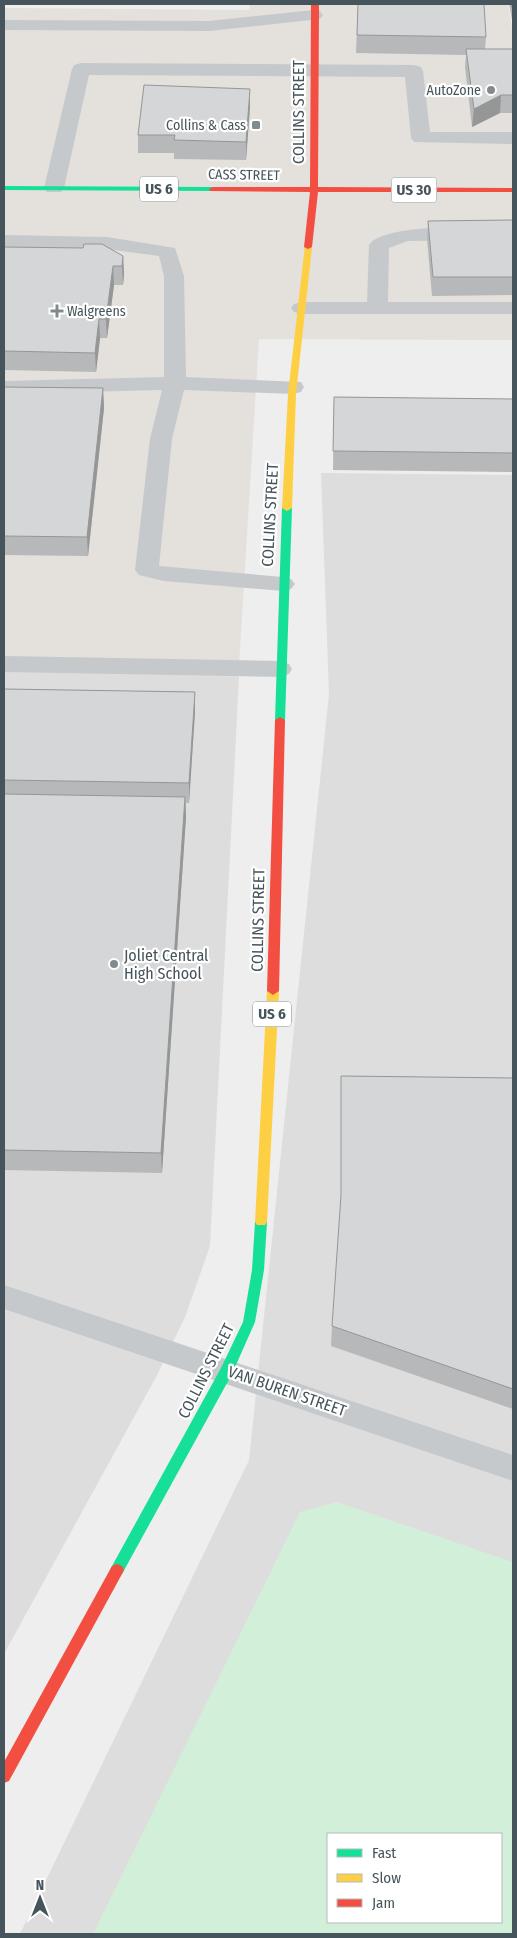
<svg xmlns="http://www.w3.org/2000/svg" width="517" height="1938" font-family="'Fira Sans Condensed',sans-serif">
  <style>
    .commercial { fill: #e4e0dc }
    .education { fill: #ddddde; fill-rule: evenodd }
    .green { fill: #d2efd9; fill-rule: evenodd }
    .lines { fill: none; stroke-linecap: round; stroke-linejoin: round }
    .lane { fill: #c6c9cb; fill-rule: evenodd }
    .street { fill: #c6c9cb; fill-rule: evenodd }
    .fast { fill: #16e098; fill-rule: evenodd }
    .slow { fill: #ffcf43; fill-rule: evenodd }
    .jam { fill: #f24e42; fill-rule: evenodd }
    .wall { fill: #b7b8b9 }
    .shaded-wall { fill: #959696 }
    .building { fill: #d5d6d7; stroke: #959696 }
    .poi-dot { fill: #818a8e; stroke: #fff; stroke-width: 2 }
    .labels { text-anchor: middle; dominant-baseline: central; stroke-width: 4.5; stroke-linejoin: round; paint-order: stroke }
    .far-poi-label { font-size: 14px; fill: #46545b; stroke: #fff; text-anchor: end }
    .far-street-label { font-size: 14px; fill: #46545b; stroke: #fff }
    .shield { fill: #fff; stroke: #7e878c; stroke-width: 1 }
    .shield-label { font-size: 15px; font-weight: bold; fill: #46545b }
    .street-label { font-size: 16px; fill: #46545b; stroke: #fff }
    .poi-label { font-size: 16px; fill: #46545b; stroke: #fff; text-anchor: start }
  </style>
  <rect width="100%" height="100%" fill="#efeeee"/>
  <polygon class="commercial" points="250,4 508,4 513,34 513,340 259,339 238,682 4,679 4,8 249,10"/>
  <g class="education">
    <path d="M321,473L513,475V1934H20L249,1460L329,694ZM328,1834H501V1922H328Z"/>
    <polygon points="4,672 239,677 210,1246 185,1317 156,1377 4,1654"/>
  </g>
  <path class="green" d="M337,1502L513,1562V1934H93L300,1512ZM328,1834H501V1922H328Z"/>
  <g class="lines">
    <g class="lane">
      <polygon points="314,10 320,11 323,15 320,19 209,31 4,30 4,20 209,21"/>
      <polygon points="81,63 414,65 421,67 423,71 430,132 513,132 513,144 414,142 411,138 405,77 89,75 64,188 61,192 47,192 44,188 72,69 74,65"/>
      <path d="M513,228V240L408,241L389,248L388,302H513V314H301L294,312L291,308L294,304L301,302H367L369,245C385,222 484,228 513,228Z"/>
      <polygon points="4,235 107,237 175,248 184,276 186,377 301,382 304,387 301,392 293,394 184,390 172,439 159,566 283,577 291,579 295,584 291,589 283,591 164,581 139,575 135,570 150,439 162,390 4,394 4,381 164,377 164,276 159,256 107,249 4,247"/>
    </g>
    <g class="street">
      <polygon points="4,656 280,661 289,664 292,669 289,674 280,677 4,672"/>
      <polygon points="4,1285 513,1455 513,1481 4,1309"/>
    </g>
    <g class="fast">
      <polygon points="4,186 213,187 217,189 213,191 4,190"/>
      <polygon points="287,505 292,508 285,720 280,723 275,720 282,508"/>
      <polygon points="261,1217 265,1219 267,1222 264,1270 255,1322 232,1374 122,1574 117,1576 112,1574 110,1570 112,1566 221,1368 243,1322 252,1270 255,1222 257,1219"/>
    </g>
    <g class="slow">
      <polygon points="305,245 308,245 312,247 296,394 292,508 287,511 282,508 288,394"/>
      <polygon points="273,987 279,991 267,1222 265,1225 257,1225 255,1222 267,991"/>
    </g>
    <g class="jam">
      <polygon points="311,4 319,4 318,187 513,188 513,192 318,192 312,247 308,249 304,247 310,192 210,191 209,189 213,187 310,187"/>
      <polygon points="280,717 285,720 279,991 273,995 267,991 275,720"/>
      <polygon points="117,1564 122,1566 124,1570 122,1574 9,1781 4,1783 4,1762 112,1566"/>
    </g>
  </g>
  <g class="wall">
    <polygon points="358,4 486,37 485,49 513,49 513,113 500,113 472,127 465,67 466,55 356,53"/>
    <polygon points="509,4 513,4 513,20 512,20"/>
    <polygon points="250,107 246,160 174,159 174,153 138,153 138,135"/>
    <polygon points="513,220 513,295 432,296 427,239 428,221"/>
    <polygon points="4,247 123,256 124,274 123,285 114,285 107,338 100,338 96,372 4,370"/>
    <polygon points="4,387 103,388 104,408 88,556 4,555"/>
    <polygon points="334,397 513,399 513,472 333,470"/>
    <polygon points="4,689 195,692 195,712 189,803 186,803 186,817 162,1173 4,1170"/>
    <polygon points="341,1076 513,1078 513,1409 331,1346 332,1326 341,1205"/>
  </g>
  <g class="shaded-wall">
    <polygon points="250,89 250,107 246,160 246,142"/>
    <polygon points="501,95 500,113 472,127 474,109"/>
    <polygon points="123,256 124,274 123,285 122,266"/>
    <polygon points="113,266 114,285 107,338 106,319"/>
    <polygon points="99,319 100,338 96,372 95,353"/>
    <polygon points="103,388 104,408 88,556 87,537"/>
    <polygon points="195,692 195,712 189,803 189,783"/>
    <polygon points="185,797 186,817 162,1173 161,1153"/>
  </g>
  <g class="building">
    <polygon points="358,4 484,4 486,37 357,35"/>
    <polygon points="511,4 513,4 513,11"/>
    <polygon points="466,49 513,49 513,95 501,95 474,109"/>
    <polygon points="144,85 250,89 246,142 174,140 175,135 138,135"/>
    <polygon points="513,220 513,277 433,277 428,221"/>
    <polygon points="84,244 102,244 123,256 122,266 113,266 106,319 99,319 95,353 4,351 4,247 83,248"/>
    <polygon points="4,387 103,388 87,537 4,536"/>
    <polygon points="334,397 513,399 513,453 333,451"/>
    <polygon points="4,689 195,692 189,783 4,780"/>
    <polygon points="4,794 185,797 161,1153 4,1150"/>
    <polygon points="341,1076 513,1078 513,1389 332,1326 341,1195"/>
  </g>
  <g class="poi-dot">
    <circle cx="491" cy="90" r="5"/>
    <rect x="251" y="120" width="10" height="10" rx="2.5"/>
    <path d="M54.5 303.5h5v5h5v5h-5v5h-5v-5h-5v-5h5z"/>
    <circle cx="114" cy="964" r="5"/>
  </g>
  <g class="labels">
    <g class="far-poi-label">
      <text x="481" y="90">AutoZone</text>
      <text x="246" y="125">Collins &amp; Cass</text>
      <text x="67" y="311" text-anchor="start">Walgreens</text>
    </g>
    <g class="far-street-label">
      <text transform="translate(244 175) rotate(1)">CASS STREET</text>
    </g>
    <g class="shield">
      <rect x="140" y="176.5" width="38" height="25" rx="4"/>
      <rect x="391.5" y="177.5" width="45" height="25" rx="4"/>
      <rect x="253" y="1001.5" width="38" height="25" rx="4"/>
    </g>
    <g class="shield-label">
      <text x="159" y="189">US 6</text>
      <text x="414" y="190">US 30</text>
      <text x="272" y="1014">US 6</text>
    </g>
    <g class="street-label">
      <text transform="translate(298 112) rotate(-90)">COLLINS STREET</text>
      <text transform="translate(270 515) rotate(-87)">COLLINS STREET</text>
      <text transform="translate(258 920) rotate(-89)">COLLINS STREET</text>
      <text transform="translate(206 1371) rotate(-63)">COLLINS STREET</text>
      <text transform="translate(287 1391) rotate(19)">VAN BUREN STREET</text>
    </g>
    <g class="poi-label">
      <text x="124" y="955">Joliet Central<tspan x="124" dy="18">High School</tspan></text>
    </g>
  </g>
  <rect width="517" height="1938" fill="none" stroke="#46545b" stroke-width="10"/>
  <rect x="327" y="1833" width="175" height="90" fill="#ffffff" stroke="#b5bbbd"/>
  <rect x="337" y="1849" width="25" height="8" fill="#16e098" stroke="#b5bbbd"/>
  <text x="372" y="1858" font-size="15" fill="#46545b">Fast</text>
  <rect x="337" y="1874" width="25" height="8" fill="#ffcf43" stroke="#b5bbbd"/>
  <text x="372" y="1883" font-size="15" fill="#46545b">Slow</text>
  <rect x="337" y="1899" width="25" height="8" fill="#f24e42" stroke="#b5bbbd"/>
  <text x="372" y="1908" font-size="15" fill="#46545b">Jam</text>
  <g transform="translate(40 1898)" stroke="#ffffff" stroke-width="4" paint-order="stroke">
  <path d="M0-4L9 19L0 12L-9 19Z" fill="#46545b"/>
  <text y="-8" font-size="14" font-weight="bold" text-anchor="middle" fill="#46545b">N</text>
  </g>
</svg>
